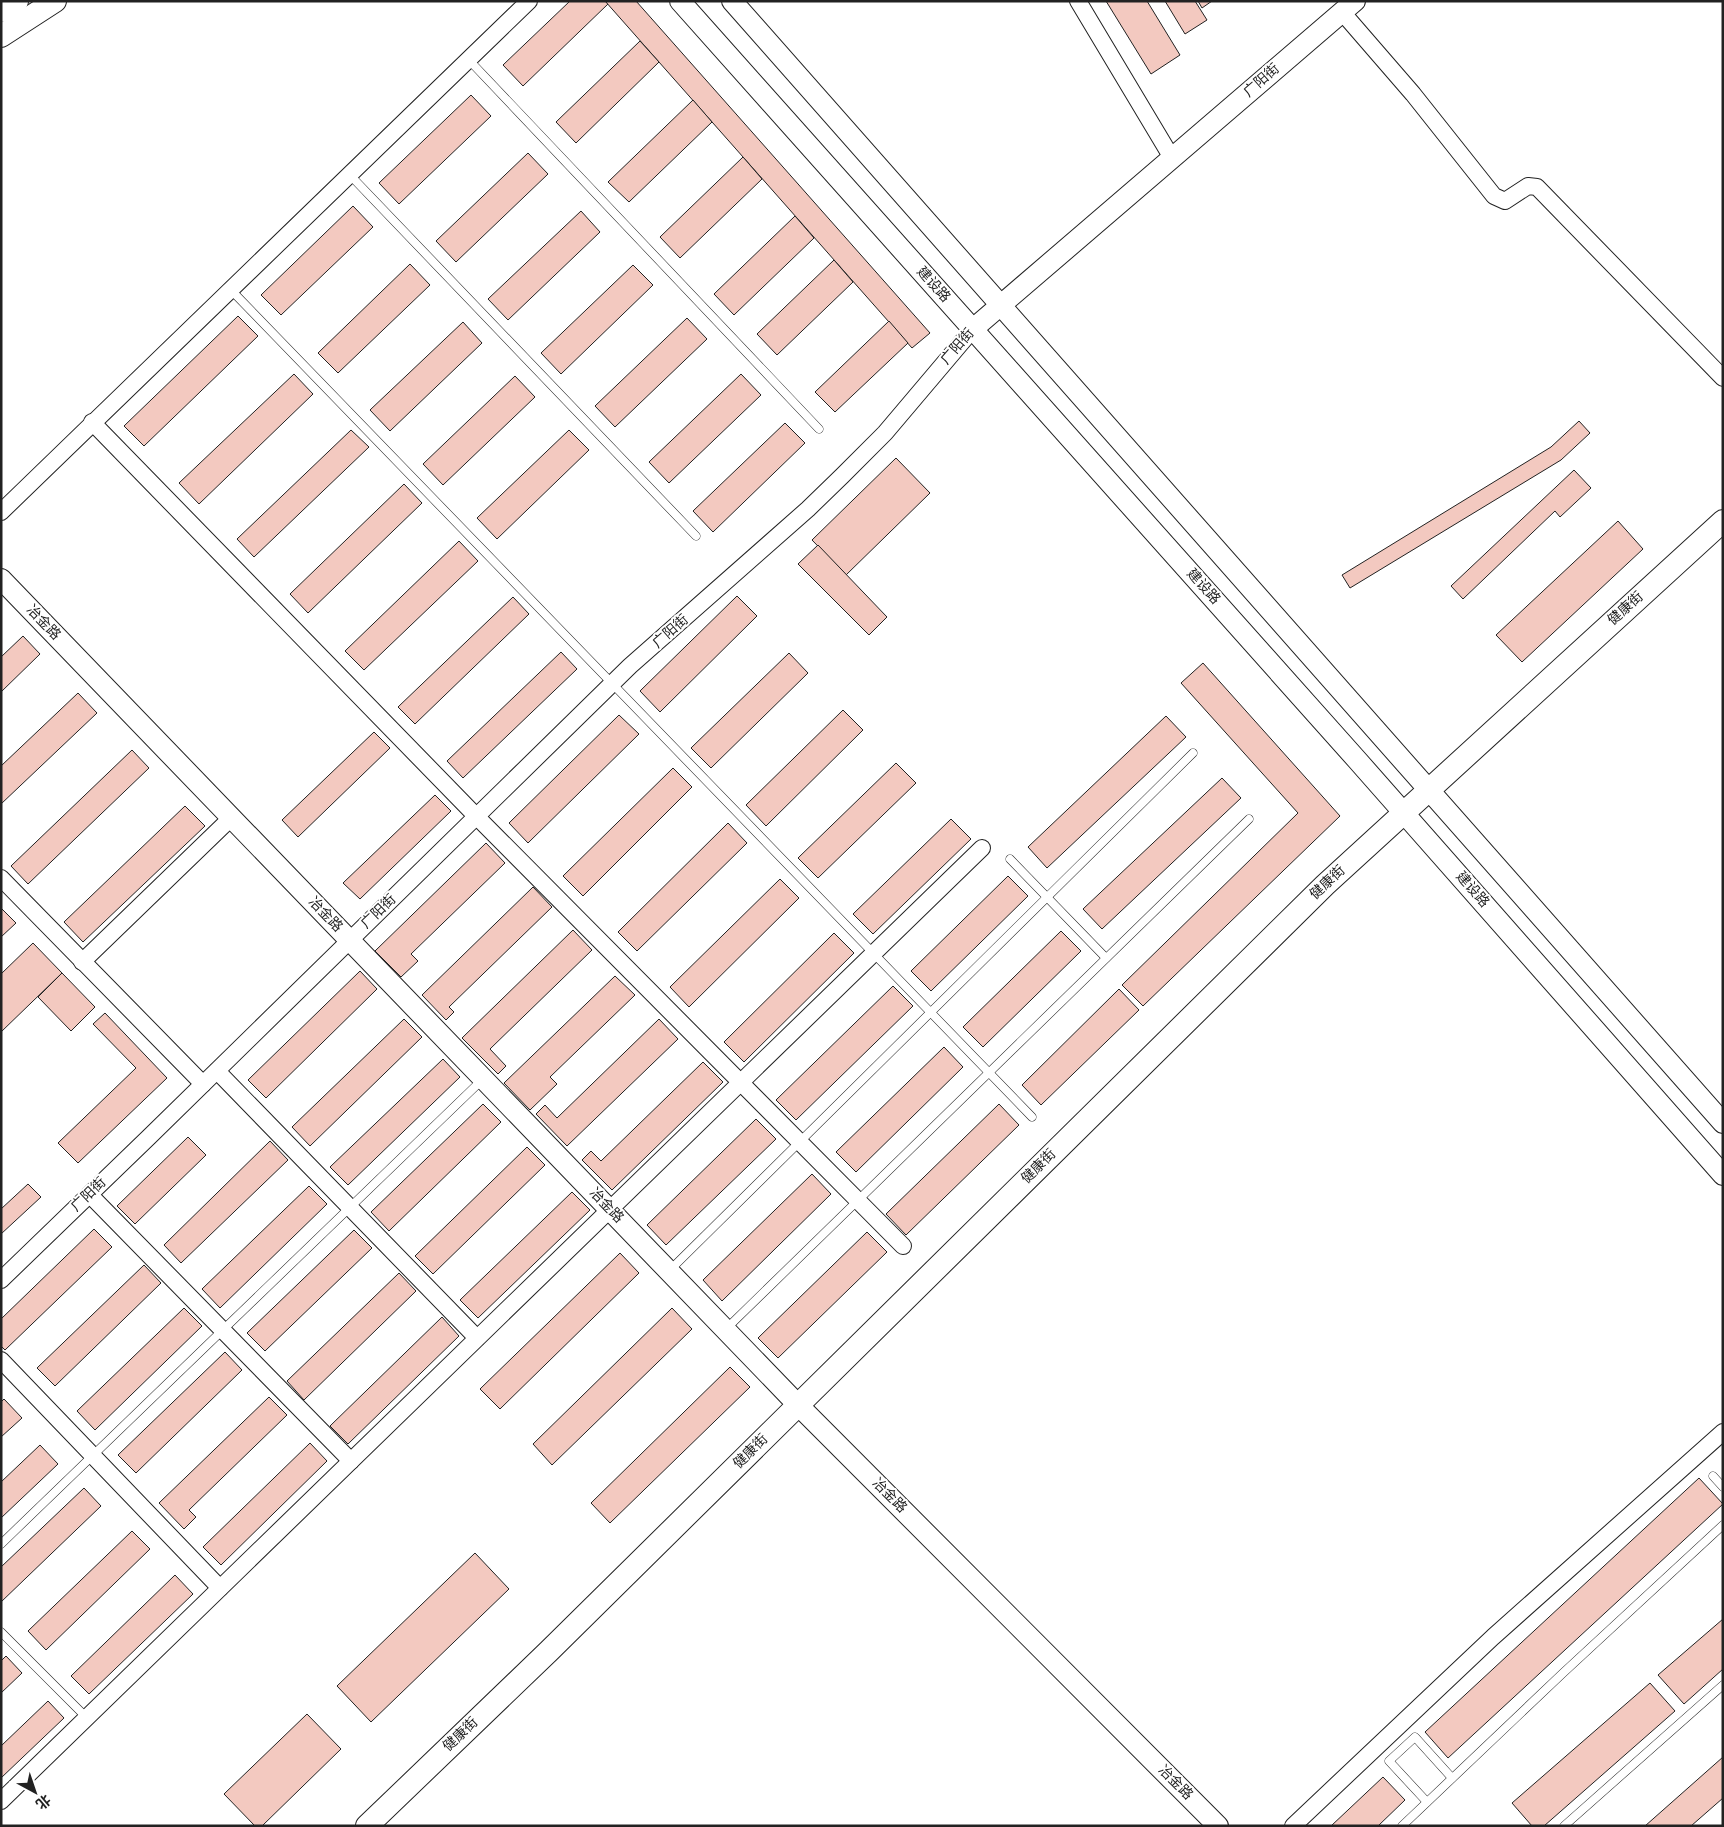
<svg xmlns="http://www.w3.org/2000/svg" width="1724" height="1827" font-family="Overpass,'Noto Sans SC',sans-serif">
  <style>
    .building { fill: #f3c9c0; stroke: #222 }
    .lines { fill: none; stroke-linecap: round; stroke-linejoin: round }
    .service-casing { stroke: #222; stroke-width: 9 }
    .minor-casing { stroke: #222; stroke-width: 18 }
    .tertiary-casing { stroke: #222; stroke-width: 22 }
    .secondary-casing { stroke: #222; stroke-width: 24 }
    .service { stroke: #fff; stroke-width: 8 }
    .minor { stroke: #fff; stroke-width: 16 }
    .tertiary { stroke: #fff; stroke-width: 20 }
    .secondary { stroke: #fff; stroke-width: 22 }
    .labels { text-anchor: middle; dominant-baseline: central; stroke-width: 4; stroke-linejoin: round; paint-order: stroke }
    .street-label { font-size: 14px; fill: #222; stroke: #fff }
  </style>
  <rect width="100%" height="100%" fill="#fff"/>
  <g class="building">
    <polygon points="570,1 605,1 608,4 523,86 503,65"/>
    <polygon points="605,1 636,1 930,333 912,348"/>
    <polygon points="1106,1 1147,1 1180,55 1151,74"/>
    <polygon points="1165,1 1195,1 1207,20 1185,34"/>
    <polygon points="1198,1 1212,1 1202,8"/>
    <polygon points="640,41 659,62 576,143 556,122"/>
    <polygon points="471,95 491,116 399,204 379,183"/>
    <polygon points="693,100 712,122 629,202 608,182"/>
    <polygon points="528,153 548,174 456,262 436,241"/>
    <polygon points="743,157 762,179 680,258 660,237"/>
    <polygon points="353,206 373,227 281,315 261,295"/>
    <polygon points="581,211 600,232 508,320 488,299"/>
    <polygon points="795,216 814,238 734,315 714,294"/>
    <polygon points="834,260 853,282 777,355 757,334"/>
    <polygon points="410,264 430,285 338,373 318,353"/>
    <polygon points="633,265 653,285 561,374 541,353"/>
    <polygon points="238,316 258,336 144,446 124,426"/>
    <polygon points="687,318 707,339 615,427 595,406"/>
    <polygon points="889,321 908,343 835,412 815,392"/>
    <polygon points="463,322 482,343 390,431 370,410"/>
    <polygon points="294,374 313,394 199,504 179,483"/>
    <polygon points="741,374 761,395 669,483 649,462"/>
    <polygon points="515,376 535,397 443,485 423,464"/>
    <polygon points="1579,421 1590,433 1561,460 1350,588 1342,575 1551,447"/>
    <polygon points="785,423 805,443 713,532 693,511"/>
    <polygon points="351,430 369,447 254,557 237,539"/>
    <polygon points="569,430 589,450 497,539 477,518"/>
    <polygon points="896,458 930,493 846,575 812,540"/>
    <polygon points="1574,470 1591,488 1560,517 1555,511 1463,599 1451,586"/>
    <polygon points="404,484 422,503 308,613 290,594"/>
    <polygon points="1618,521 1643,549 1522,662 1496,635"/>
    <polygon points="459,541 478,561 364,670 345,651"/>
    <polygon points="818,545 887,617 869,635 798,564"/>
    <polygon points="737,596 757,616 660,712 640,691"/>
    <polygon points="513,597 529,614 415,724 398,707"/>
    <polygon points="23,636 40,654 1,692 1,657"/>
    <polygon points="561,652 577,669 463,778 447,761"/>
    <polygon points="789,653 808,673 711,768 691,748"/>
    <polygon points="1203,663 1340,816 1143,1006 1122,985 1298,813 1181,683"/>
    <polygon points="78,693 97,713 1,804 1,766"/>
    <polygon points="843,710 863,730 766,826 746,805"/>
    <polygon points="619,715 639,734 528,843 509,823"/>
    <polygon points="1166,716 1186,737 1047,868 1028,847"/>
    <polygon points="374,732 390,748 298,837 282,820"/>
    <polygon points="132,750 149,768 28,884 11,866"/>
    <polygon points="896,763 916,783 818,878 798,858"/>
    <polygon points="673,768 692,787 583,896 563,876"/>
    <polygon points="1222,778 1241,798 1102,929 1083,909"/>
    <polygon points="435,795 451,811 360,899 343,883"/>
    <polygon points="185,806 205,826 83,942 64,922"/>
    <polygon points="951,819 971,839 873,934 853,914"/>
    <polygon points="728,823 747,843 637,951 618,932"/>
    <polygon points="486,843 505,863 411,954 418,961 401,977 375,951"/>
    <polygon points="1008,876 1028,896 931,991 911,971"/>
    <polygon points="780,879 799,898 689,1007 670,987"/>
    <polygon points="533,887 552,907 449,1007 454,1012 446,1020 422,995"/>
    <polygon points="1,908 16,923 1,937"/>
    <polygon points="573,930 592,950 490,1049 506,1066 498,1074 462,1038"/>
    <polygon points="1061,931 1081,951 983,1047 963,1027"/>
    <polygon points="834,933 854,953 744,1062 724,1042"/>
    <polygon points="33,943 62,973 1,1032 1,974"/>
    <polygon points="360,971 377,989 266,1098 248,1080"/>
    <polygon points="62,973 95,1007 71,1031 38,997"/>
    <polygon points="615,976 635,995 550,1077 557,1084 530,1110 504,1083"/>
    <polygon points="893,986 913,1006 796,1120 776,1100"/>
    <polygon points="1119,989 1139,1010 1041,1105 1022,1085"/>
    <polygon points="105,1013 167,1078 78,1163 58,1143 136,1068 93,1024"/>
    <polygon points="404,1019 422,1037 310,1146 292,1127"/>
    <polygon points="659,1019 678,1039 567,1146 536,1114 545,1105 557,1118"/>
    <polygon points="944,1047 963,1067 856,1172 836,1152"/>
    <polygon points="443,1059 460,1077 348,1185 330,1167"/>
    <polygon points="703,1062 723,1082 612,1190 582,1160 591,1151 601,1161"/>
    <polygon points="483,1104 501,1122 389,1231 371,1212"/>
    <polygon points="999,1104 1019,1125 906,1235 886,1214"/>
    <polygon points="756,1119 776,1139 666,1245 647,1225"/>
    <polygon points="188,1137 206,1155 135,1224 117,1206"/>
    <polygon points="270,1141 288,1160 181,1263 164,1245"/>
    <polygon points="527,1147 545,1165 433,1274 415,1256"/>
    <polygon points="812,1174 831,1194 722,1301 703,1280"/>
    <polygon points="28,1184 41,1197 1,1234 1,1209"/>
    <polygon points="309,1186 327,1204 220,1308 202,1289"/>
    <polygon points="572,1192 590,1210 478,1318 460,1300"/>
    <polygon points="94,1229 112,1247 5,1350 1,1346 1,1319"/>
    <polygon points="354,1230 372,1248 265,1351 247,1333"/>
    <polygon points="867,1232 887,1252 778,1358 758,1338"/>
    <polygon points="620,1253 639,1273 500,1409 480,1389"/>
    <polygon points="144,1265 161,1283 55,1386 37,1368"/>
    <polygon points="399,1273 416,1291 304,1400 287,1381"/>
    <polygon points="184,1308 202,1326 95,1430 77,1411"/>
    <polygon points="672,1308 692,1329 552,1465 533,1444"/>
    <polygon points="442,1317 459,1336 348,1444 330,1426"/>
    <polygon points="225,1352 242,1370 136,1473 118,1455"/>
    <polygon points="730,1367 750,1387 610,1523 591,1503"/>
    <polygon points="269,1397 287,1415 189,1510 196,1517 184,1529 159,1503"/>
    <polygon points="4,1399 22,1418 1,1437 1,1402"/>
    <polygon points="310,1443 327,1461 221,1565 203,1547"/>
    <polygon points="40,1445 58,1464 1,1518 1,1482"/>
    <polygon points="1699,1478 1723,1504 1448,1758 1425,1732"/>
    <polygon points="84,1488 101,1506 1,1602 1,1567"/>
    <polygon points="132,1531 150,1549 46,1650 28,1631"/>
    <polygon points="475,1553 509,1589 371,1722 337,1686"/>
    <polygon points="175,1575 193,1594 89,1694 71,1676"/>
    <polygon points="1723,1619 1723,1669 1684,1704 1658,1675"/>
    <polygon points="6,1656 22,1673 1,1693 1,1661"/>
    <polygon points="1650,1683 1675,1711 1544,1826 1532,1826 1512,1803"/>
    <polygon points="48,1701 64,1718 1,1778 1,1746"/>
    <polygon points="307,1714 341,1749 262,1826 255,1826 224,1794"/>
    <polygon points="1723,1757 1723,1798 1691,1826 1645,1826"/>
    <polygon points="1383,1777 1405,1800 1378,1826 1331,1826"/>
  </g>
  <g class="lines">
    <defs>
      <g id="service">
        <polyline points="468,59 819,429"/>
        <polyline points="349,174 696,536"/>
        <polyline points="230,289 1032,1117"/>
        <polyline points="1010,859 1106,958"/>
        <polyline points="670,1270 1193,753"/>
        <polyline points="726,1329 1249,819"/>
        <polyline points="1713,1476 1723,1487"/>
        <polyline points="1,1544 483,1079"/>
        <polyline points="1,1632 87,1718"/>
        <polyline points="1427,1802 1389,1761 1415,1737 1452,1778"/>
        <polyline points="1402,1826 1563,1673 1723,1525"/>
        <polyline points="1564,1826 1723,1685"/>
      </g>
      <g id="minor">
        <polyline points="1078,1 1172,158"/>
        <polyline points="1342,12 1413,94 1494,196 1505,201 1528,186 1537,187 1723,378"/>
        <polyline points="92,422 477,817 903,1246"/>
        <polyline points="1,512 529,1"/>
        <polyline points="1,878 203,1084"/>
        <polyline points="82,962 231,818"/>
        <polyline points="217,1071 477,1338"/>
        <polyline points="90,1195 351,1461"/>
        <polyline points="1,1280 149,1137 630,666 808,509 842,476 885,433 973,329"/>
        <polyline points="1,1360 220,1588"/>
        <polyline points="1,1801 982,848"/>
        <polyline points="1293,1826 1493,1637 1723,1432"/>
      </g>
      <g id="tertiary">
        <polyline points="680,1 1358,761 1723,1175"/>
        <polyline points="732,1 1723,1123"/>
        <polyline points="973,329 1355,1"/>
        <polyline points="1,579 798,1405 1218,1826"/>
      </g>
      <g id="secondary">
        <polyline points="1,11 17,1"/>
        <polyline points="1,36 55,1"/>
        <polyline points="367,1826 549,1651 1325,885 1723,521"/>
      </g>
    </defs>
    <use href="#service" class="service-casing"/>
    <use href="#minor" class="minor-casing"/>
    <use href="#tertiary" class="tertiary-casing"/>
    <use href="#secondary" class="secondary-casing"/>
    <use href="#service" class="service"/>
    <use href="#minor" class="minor"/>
    <use href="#tertiary" class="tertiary"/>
    <use href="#secondary" class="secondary"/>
  </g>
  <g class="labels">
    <g class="street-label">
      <text transform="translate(1262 81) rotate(-41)">广阳街</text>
      <text transform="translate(933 285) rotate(48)">建设路</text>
      <text transform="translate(958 347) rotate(-49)">广阳街</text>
      <text transform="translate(1203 587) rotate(48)">建设路</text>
      <text transform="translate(1626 609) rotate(-42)">健康街</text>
      <text transform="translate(43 623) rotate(46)">冶金路</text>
      <text transform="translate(671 632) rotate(-41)">广阳街</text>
      <text transform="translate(1328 883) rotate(-43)">健康街</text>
      <text transform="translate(1472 890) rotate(49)">建设路</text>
      <text transform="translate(379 912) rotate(-44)">广阳街</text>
      <text transform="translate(325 915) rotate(46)">冶金路</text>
      <text transform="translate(1039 1167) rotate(-45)">健康街</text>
      <text transform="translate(89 1195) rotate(-44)">广阳街</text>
      <text transform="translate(606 1206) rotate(46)">冶金路</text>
      <text transform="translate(751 1452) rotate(-45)">健康街</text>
      <text transform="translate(889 1496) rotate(45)">冶金路</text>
      <text transform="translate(461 1735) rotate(-44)">健康街</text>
      <text transform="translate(1175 1783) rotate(45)">冶金路</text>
    </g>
  </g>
  <rect width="1724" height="1827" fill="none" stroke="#222222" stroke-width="5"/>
  <g transform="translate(35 1792) rotate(140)" stroke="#ffffff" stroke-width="4" paint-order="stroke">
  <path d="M0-4L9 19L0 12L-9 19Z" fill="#222222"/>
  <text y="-8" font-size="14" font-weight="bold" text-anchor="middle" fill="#222222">北</text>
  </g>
</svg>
